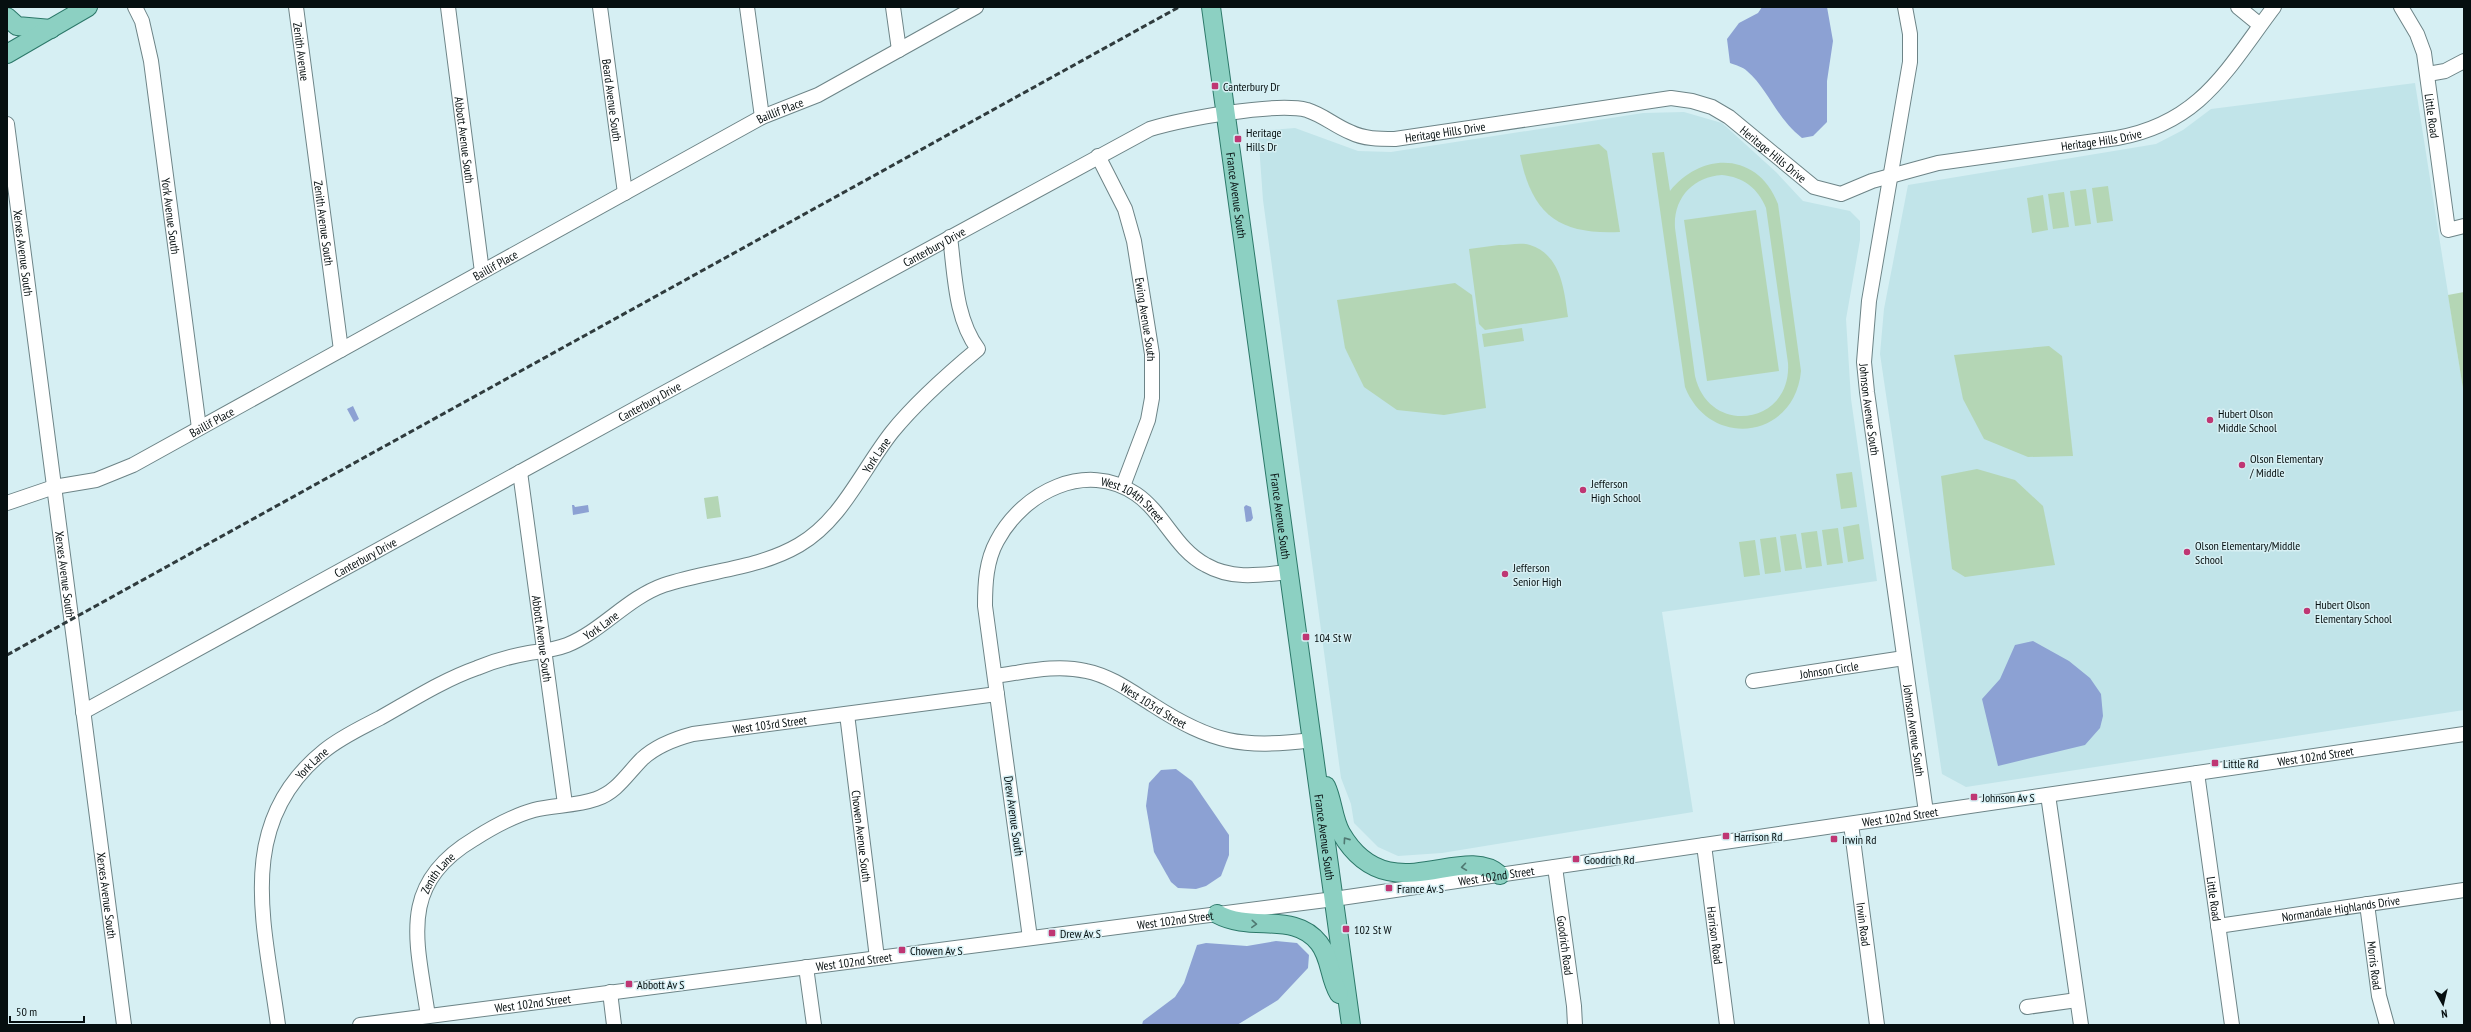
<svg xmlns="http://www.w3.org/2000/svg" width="2471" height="1032" font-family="'PT Sans Narrow',sans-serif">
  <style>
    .built { fill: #c1e4e9 }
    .green { fill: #b4d6b5; fill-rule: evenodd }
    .water { fill: #8ca1d3 }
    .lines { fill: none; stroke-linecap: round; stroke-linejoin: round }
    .minor-casing { stroke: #6d8487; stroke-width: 16 }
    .major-casing { stroke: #2c7869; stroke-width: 20 }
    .minor { stroke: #fff; stroke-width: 14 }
    .major { stroke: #8cd0c2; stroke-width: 18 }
    .rail { stroke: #2f3b3d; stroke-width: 3; stroke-dasharray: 6 3; stroke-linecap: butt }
    .oneway { stroke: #507972 }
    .poi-dot { fill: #bf3673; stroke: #d6eff3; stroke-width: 1.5 }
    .labels { text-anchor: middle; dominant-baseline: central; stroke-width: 3; stroke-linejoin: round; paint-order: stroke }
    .street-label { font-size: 12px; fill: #060f10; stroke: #d6eff3 }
    .poi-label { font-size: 12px; fill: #060f10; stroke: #d6eff3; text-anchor: start }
  </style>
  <rect width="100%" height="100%" fill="#d6eff3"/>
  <g class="built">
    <polygon points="2415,83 2464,395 2464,710 1966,787 1942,774 1880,354 1884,309 1908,185 2156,144 2183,130 2211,109"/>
    <polygon points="1684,112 1722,123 1776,172 1803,201 1850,211 1860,221 1860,240 1846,319 1851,399 1877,581 1662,612 1693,812 1442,853 1398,856 1378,847 1354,823 1351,804 1341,778 1263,200 1258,131 1295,128 1358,151 1391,152 1643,113"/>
  </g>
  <g class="green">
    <path d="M1599,144L1607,151L1620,232C1559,235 1532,215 1520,155Z"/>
    <path d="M1664,152L1670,191C1702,151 1758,152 1778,204L1801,371C1795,439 1710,450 1685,387L1652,153ZM1722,175C1743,177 1758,188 1766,208L1788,363C1792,425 1709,437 1695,376L1675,228C1673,198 1693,177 1722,175Z"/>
    <polygon points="2108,186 2113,221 2097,223 2092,188"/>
    <polygon points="2086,189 2091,224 2075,226 2070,191"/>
    <polygon points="2064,192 2069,227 2053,229 2048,194"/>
    <polygon points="2043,195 2048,230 2032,233 2027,198"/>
    <polygon points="1756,210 1779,371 1707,381 1684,220"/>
    <path d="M1499,245C1508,245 1522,242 1530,245C1561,255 1564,289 1568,317L1485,330L1479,324L1469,249Z"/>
    <polygon points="1455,283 1472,295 1486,408 1444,415 1397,410 1364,387 1345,348 1337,300"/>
    <polygon points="2464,292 2464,395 2448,295"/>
    <polygon points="1522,328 1524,341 1484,347 1482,334"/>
    <polygon points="2049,346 2062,356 2073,456 2028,457 1984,439 1963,399 1954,355"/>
    <polygon points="1977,469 2015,480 2043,506 2055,565 1965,577 1952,569 1941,476"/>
    <polygon points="1852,472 1857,507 1841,509 1836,474"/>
    <polygon points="718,496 721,517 707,519 704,498"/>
    <polygon points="1859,524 1864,559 1848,562 1843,527"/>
    <polygon points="1838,528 1843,563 1827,565 1822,530"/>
    <polygon points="1817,531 1822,566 1806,568 1801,533"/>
    <polygon points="1796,534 1802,569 1785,571 1780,536"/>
    <polygon points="1776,537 1781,572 1765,574 1760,539"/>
    <polygon points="1755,540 1760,575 1744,577 1739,542"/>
  </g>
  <g class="water">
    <path d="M1762,7H1827L1833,41L1827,81V122L1813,136L1802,138C1776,118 1769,90 1747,71C1743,67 1735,65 1730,63L1727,39L1739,23L1758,13Z"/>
    <polygon points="353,406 359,419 354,422 347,409"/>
    <polygon points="572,505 574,505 575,507 588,505 589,512 573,515"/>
    <polygon points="1246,505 1251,507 1253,518 1251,521 1246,522 1244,507"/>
    <polygon points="2033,641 2069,661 2090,678 2101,694 2103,716 2100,728 2085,745 1998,766 1982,699 2000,679 2015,645"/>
    <polygon points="1176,769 1192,781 1229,835 1229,855 1221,876 1206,886 1196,889 1178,888 1171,882 1154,852 1146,806 1149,783 1161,770"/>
    <polygon points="1276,941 1297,943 1309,955 1308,968 1278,1000 1237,1025 1142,1025 1143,1021 1175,997 1184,983 1197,945 1206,943 1247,946"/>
  </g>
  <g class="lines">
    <defs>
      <g id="minor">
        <path id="s1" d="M135,7L142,21L151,61L199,428"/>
        <path id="s2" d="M296,7L341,350"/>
        <path id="s3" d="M448,7L482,272"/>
        <path id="s4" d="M600,7L625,193"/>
        <polyline points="747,7 762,117"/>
        <polyline points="893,7 899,50"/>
        <path id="s5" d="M1905,7L1910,34V62L1869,301L1864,362L1867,392L1926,812"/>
        <polyline points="2238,7 2260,25"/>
        <path id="s6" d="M2401,7L2417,34L2424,53L2448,230L2464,226"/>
        <polyline points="2428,74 2445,71 2464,61"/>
        <path id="s7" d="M7,124L124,1025"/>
        <path id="s8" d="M1098,156L1125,209L1134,241L1152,354V398L1148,420L1123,486"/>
        <path id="s9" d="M520,472L565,804"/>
        <path id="s10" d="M7,503L54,487L96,480L133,465L762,117L818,95L976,7"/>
        <path id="s11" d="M995,676C1025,672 1056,664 1086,671C1111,676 1132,692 1153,705C1212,743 1242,749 1312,740"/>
        <path id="s12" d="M1753,681L1904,658"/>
        <path id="s13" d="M83,712L653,399L1150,129C1183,119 1275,102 1307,110C1323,115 1335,126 1350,132C1364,139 1379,139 1395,139L1671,98L1692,101L1712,107L1729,117L1814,187L1841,194L1872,181L1938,163L2117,138C2201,123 2227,69 2274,7"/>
        <path id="s14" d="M847,714L877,958"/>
        <path id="s15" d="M2197,773L2232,1025"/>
        <polyline points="2048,795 2081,1025"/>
        <path id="s16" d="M1851,824L1877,1025"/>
        <path id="s17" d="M1704,845L1727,1025"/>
        <path id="s18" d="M1555,867L1574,1006L1575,1025"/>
        <path id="s19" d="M2367,904L2379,996L2387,1025"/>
        <path id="s20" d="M2218,926L2464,890"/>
        <path id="s21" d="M1030,938L985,606C985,584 986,561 997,541C1023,492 1086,460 1136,494C1164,513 1175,549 1206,565C1232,580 1261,575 1289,572"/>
        <polyline points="806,967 814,1025"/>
        <polyline points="610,992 614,1025"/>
        <polyline points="2027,1007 2077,1000"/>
        <path id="s22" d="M428,1016C417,941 397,885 474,839C493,827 512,816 534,810C554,805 576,806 596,799C617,792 627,774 642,759C656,746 674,739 693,734L997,694"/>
        <path id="s23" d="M278,1025C265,926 233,824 324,751C341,737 361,728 380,718C412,700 443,680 477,668C494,661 512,656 529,653C542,651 554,650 567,645C602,631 627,598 664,585C709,570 758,569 799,545C842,520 862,470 892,432C917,401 948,374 978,349C955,318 955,275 950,237"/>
        <path id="s24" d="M360,1025L1334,899L2464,734"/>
      </g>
      <g id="major">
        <path id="s25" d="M1211,7L1351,1025"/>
        <polyline points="7,17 17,26 51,29"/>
        <polyline points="7,54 88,7"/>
        <path d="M1326,786C1333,801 1333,819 1341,833C1388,914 1462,841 1500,875"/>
        <path d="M1217,914C1252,933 1294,911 1319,943C1331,958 1329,978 1339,994"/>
      </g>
    </defs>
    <use href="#minor" class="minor-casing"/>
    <use href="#major" class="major-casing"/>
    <use href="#minor" class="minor"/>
    <use href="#major" class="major"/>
    <polyline class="rail" points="7,655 1179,7"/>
  </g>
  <defs><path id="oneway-chevron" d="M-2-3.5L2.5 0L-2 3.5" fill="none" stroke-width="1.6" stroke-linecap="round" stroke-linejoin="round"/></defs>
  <g class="oneway">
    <use href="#oneway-chevron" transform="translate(1346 840) rotate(-125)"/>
    <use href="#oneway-chevron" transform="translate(1464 867) rotate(172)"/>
    <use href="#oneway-chevron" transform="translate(1254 924) rotate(4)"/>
  </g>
  <g class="poi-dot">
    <rect x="1211" y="82" width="8" height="8" rx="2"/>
    <rect x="1234" y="135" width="8" height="8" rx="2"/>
    <circle cx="2210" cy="420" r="4"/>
    <circle cx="2242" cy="465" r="4"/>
    <circle cx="1583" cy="490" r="4"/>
    <circle cx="2187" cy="552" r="4"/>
    <circle cx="1505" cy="574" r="4"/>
    <circle cx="2307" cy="611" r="4"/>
    <rect x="1302" y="633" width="8" height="8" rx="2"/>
    <rect x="2211" y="759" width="8" height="8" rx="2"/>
    <rect x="1970" y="793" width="8" height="8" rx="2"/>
    <rect x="1722" y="832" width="8" height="8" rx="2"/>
    <rect x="1830" y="835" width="8" height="8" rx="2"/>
    <rect x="1572" y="855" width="8" height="8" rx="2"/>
    <rect x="1385" y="884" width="8" height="8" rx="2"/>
    <rect x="1342" y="925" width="8" height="8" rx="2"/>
    <rect x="1048" y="929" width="8" height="8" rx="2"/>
    <rect x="898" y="946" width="8" height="8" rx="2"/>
    <rect x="625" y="980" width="8" height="8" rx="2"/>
  </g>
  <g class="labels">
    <g class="street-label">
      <text stroke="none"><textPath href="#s2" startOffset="45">Zenith Avenue</textPath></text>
      <text stroke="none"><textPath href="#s4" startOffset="94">Beard Avenue South</textPath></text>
      <text stroke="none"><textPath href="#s10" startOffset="870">Baillif Place</textPath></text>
      <text stroke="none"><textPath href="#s6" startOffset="115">Little Road</textPath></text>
      <text stroke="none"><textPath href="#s13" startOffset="1520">Heritage Hills Drive</textPath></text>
      <text stroke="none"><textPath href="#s13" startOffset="2215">Heritage Hills Drive</textPath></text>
      <text stroke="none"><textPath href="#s3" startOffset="134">Abbott Avenue South</textPath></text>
      <text stroke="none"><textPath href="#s13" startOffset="1868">Heritage Hills Drive</textPath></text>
      <text stroke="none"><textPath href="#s25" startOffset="190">France Avenue South</textPath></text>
      <text stroke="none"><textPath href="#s1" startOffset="213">York Avenue South</textPath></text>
      <text stroke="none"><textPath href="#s2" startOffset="218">Zenith Avenue South</textPath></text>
      <text stroke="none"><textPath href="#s13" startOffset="970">Canterbury Drive</textPath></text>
      <text stroke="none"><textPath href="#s7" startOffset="130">Xerxes Avenue South</textPath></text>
      <text stroke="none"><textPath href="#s10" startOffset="546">Baillif Place</textPath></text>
      <text stroke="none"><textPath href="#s8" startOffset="172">Ewing Avenue South</textPath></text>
      <text stroke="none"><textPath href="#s13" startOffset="646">Canterbury Drive</textPath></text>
      <text stroke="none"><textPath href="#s5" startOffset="407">Johnson Avenue South</textPath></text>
      <text stroke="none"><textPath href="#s10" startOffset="222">Baillif Place</textPath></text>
      <text stroke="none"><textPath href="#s23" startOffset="937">York Lane</textPath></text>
      <text stroke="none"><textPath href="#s21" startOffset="567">West 104th Street</textPath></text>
      <text stroke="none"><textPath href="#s25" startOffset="514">France Avenue South</textPath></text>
      <text stroke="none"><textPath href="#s13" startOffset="322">Canterbury Drive</textPath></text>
      <text stroke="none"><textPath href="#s7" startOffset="454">Xerxes Avenue South</textPath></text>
      <text stroke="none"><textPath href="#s23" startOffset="601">York Lane</textPath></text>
      <text stroke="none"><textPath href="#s9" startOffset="168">Abbott Avenue South</textPath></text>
      <text stroke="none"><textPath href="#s12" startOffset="77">Johnson Circle</textPath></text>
      <text stroke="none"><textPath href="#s11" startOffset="168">West 103rd Street</textPath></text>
      <text stroke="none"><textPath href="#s22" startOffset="526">West 103rd Street</textPath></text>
      <text stroke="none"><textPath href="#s5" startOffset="731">Johnson Avenue South</textPath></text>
      <text stroke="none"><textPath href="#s24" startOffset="1974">West 102nd Street</textPath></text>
      <text stroke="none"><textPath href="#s23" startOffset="277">York Lane</textPath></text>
      <text transform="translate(1014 816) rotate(82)">Drew Avenue South</text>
      <text stroke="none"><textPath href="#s24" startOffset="1554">West 102nd Street</textPath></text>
      <text stroke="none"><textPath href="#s14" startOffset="123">Chowen Avenue South</textPath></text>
      <text stroke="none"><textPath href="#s25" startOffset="838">France Avenue South</textPath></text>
      <text stroke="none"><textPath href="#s22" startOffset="149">Zenith Lane</textPath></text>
      <text stroke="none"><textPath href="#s24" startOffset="1146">West 102nd Street</textPath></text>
      <text stroke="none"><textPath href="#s7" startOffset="778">Xerxes Avenue South</textPath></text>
      <text stroke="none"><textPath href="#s15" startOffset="127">Little Road</textPath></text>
      <text stroke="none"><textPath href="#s20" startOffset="124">Normandale Highlands Drive</textPath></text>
      <text stroke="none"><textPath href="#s24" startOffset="822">West 102nd Street</textPath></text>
      <text stroke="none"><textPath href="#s16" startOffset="101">Irwin Road</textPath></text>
      <text stroke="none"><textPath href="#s17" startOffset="91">Harrison Road</textPath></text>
      <text stroke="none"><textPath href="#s18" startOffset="79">Goodrich Road</textPath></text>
      <text stroke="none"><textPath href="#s24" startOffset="498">West 102nd Street</textPath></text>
      <text stroke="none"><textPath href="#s19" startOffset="62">Morris Road</textPath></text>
      <text stroke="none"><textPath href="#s24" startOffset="174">West 102nd Street</textPath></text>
    </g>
    <g class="poi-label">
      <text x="1223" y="86">Canterbury Dr</text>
      <text x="1246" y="132">Heritage<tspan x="1246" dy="14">Hills Dr</tspan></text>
      <text x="2218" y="413">Hubert Olson<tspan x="2218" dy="14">Middle School</tspan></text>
      <text x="2250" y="458">Olson Elementary<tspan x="2250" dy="14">/ Middle</tspan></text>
      <text x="1591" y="483">Jefferson<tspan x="1591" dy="14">High School</tspan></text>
      <text x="2195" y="545">Olson Elementary/Middle<tspan x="2195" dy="14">School</tspan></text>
      <text x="1513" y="567">Jefferson<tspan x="1513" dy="14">Senior High</tspan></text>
      <text x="2315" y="604">Hubert Olson<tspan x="2315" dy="14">Elementary School</tspan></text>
      <text x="1314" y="637">104 St W</text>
      <text x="2223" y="763">Little Rd</text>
      <text x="1982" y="797">Johnson Av S</text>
      <text x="1734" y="836">Harrison Rd</text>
      <text x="1842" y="839">Irwin Rd</text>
      <text x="1584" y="859">Goodrich Rd</text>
      <text x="1397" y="888">France Av S</text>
      <text x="1354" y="929">102 St W</text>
      <text x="1060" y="933">Drew Av S</text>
      <text x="910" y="950">Chowen Av S</text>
      <text x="637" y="984">Abbott Av S</text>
    </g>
  </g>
  <rect width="2471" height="1032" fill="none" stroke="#060f10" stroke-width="16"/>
  <g transform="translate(2443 1004) rotate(172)" stroke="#d6eff3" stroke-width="3" paint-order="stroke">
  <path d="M0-3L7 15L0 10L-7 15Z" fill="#060f10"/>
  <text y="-6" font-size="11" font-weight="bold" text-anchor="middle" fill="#060f10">N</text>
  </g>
  <path d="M10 1016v6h74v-6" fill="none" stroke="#060f10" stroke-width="2"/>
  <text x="16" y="1016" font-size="12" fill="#060f10" stroke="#d6eff3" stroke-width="3" paint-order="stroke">50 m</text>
</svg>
